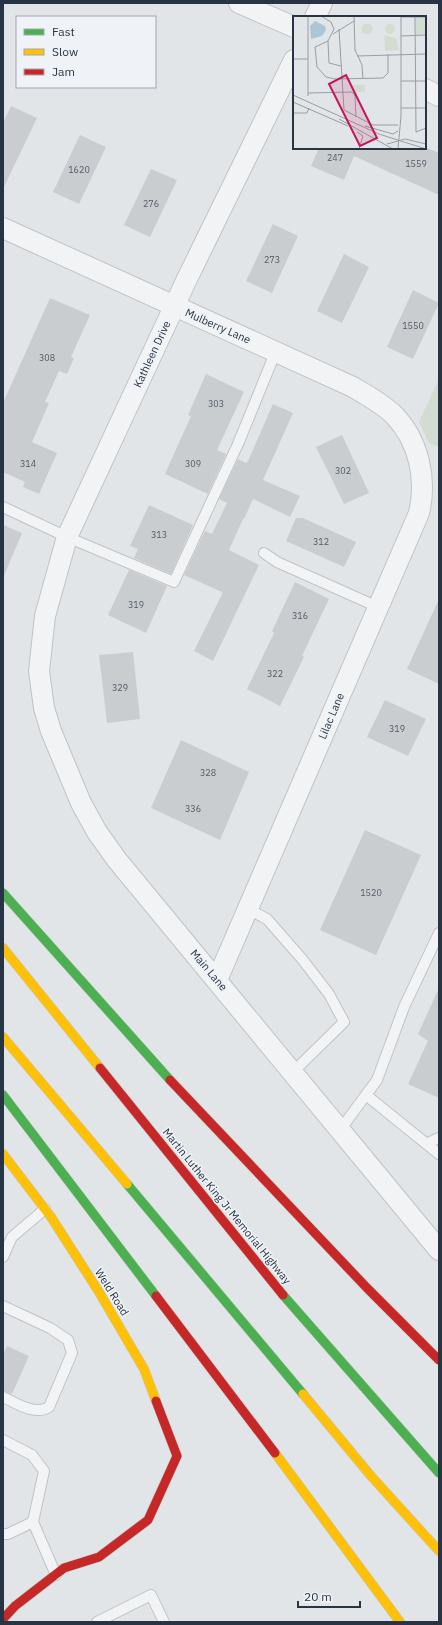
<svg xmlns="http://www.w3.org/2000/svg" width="442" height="1625" font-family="'IBM Plex Sans',sans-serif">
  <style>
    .green { fill: #d3dcd1 }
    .building { fill: #cacdd0 }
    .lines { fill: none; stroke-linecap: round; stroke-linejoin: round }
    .lane-casing { stroke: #c0c3c5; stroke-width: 12 }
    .street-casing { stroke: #c0c3c5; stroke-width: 22 }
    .fast-casing { stroke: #c0c3c5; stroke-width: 10 }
    .slow-casing { stroke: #c0c3c5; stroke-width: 10 }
    .jam-casing { stroke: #c0c3c5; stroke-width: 10 }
    .lane { stroke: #f1f3f4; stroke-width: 10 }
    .street { stroke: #f1f3f4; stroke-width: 20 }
    .fast { stroke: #4caf50; stroke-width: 9 }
    .slow { stroke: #ffc107; stroke-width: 9 }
    .jam { stroke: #c62828; stroke-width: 9 }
    .labels { text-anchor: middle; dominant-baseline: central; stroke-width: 3; stroke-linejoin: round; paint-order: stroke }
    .number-label { font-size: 9px; fill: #505b67 }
    .street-label { font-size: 11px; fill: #263443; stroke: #eff3f7 }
    .inset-road { fill: none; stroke: #979ea5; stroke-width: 1 }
    .view { fill: #c2185b; fill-opacity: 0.15; stroke: #c2185b; stroke-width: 2 }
    .inset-edge { fill: none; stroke: #263443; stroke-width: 2 }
  </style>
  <rect width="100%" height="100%" fill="#e2e5e7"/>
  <polygon class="green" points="439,379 439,447 429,443 419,422"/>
  <g class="building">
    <polygon points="11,106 37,118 3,189 3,123"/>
    <polygon points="80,135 106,147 79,204 53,192"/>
    <polygon points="319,148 427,148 439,153 439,195 354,156 344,180 311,166"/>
    <polygon points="151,169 177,180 150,237 124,225"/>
    <polygon points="273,224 298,236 272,293 246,281"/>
    <polygon points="344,254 369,267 342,323 317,311"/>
    <polygon points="413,290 439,303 413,359 387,347"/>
    <polygon points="50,298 90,315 71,357 74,358 67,374 59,371 45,402 49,403 32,442 57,453 39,494 23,487 25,482 3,472 3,403"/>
    <polygon points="206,374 244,392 217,450 226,454 208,494 165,474 191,416 188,415"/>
    <polygon points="273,404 293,413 263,480 300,496 290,517 253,499 244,519 243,519 229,550 259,565 213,661 194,651 222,594 222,592 184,575 205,531 212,534 227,503 219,499 238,459 246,463 248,461"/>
    <polygon points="342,435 369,493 344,504 316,447"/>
    <polygon points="149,505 193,525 171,574 134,558 138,549 130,546"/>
    <polygon points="296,518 303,518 356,542 344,567 286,541"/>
    <polygon points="3,525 22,533 3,578"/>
    <polygon points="129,570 167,586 146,633 108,615"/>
    <polygon points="295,582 329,599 302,656 304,657 280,706 247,689 274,633 272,631"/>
    <polygon points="439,599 439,684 407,669"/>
    <polygon points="133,652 140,719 107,723 99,655"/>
    <polygon points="385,700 426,719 408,756 367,737"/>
    <polygon points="181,740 249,772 220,840 151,808"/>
    <polygon points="365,830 421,855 376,955 320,930"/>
    <polygon points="439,988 439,1098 408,1084 428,1041 418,1034"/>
    <polygon points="7,1346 29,1356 12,1394 3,1391 3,1355"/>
  </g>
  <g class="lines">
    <defs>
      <g id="lane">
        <polyline points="3,507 67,537 174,582 238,444 276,351"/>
        <polyline points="264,553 277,562 378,607"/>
        <polyline points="248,909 267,919 302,959 329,994 344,1022 293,1072"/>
        <polyline points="366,1095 439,1154"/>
        <polyline points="340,1130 377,1080 404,1007 439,933"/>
        <polyline points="428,1143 439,1138"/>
        <polyline points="3,1257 12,1237 45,1209"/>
        <path d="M3,1306L50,1328L68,1340L72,1353L49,1407C35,1416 16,1403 3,1397"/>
        <polyline points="3,1440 32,1455 44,1471 33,1522 56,1575"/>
        <polyline points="3,1534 8,1534 33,1522"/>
        <polyline points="97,1622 151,1595 164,1622"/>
      </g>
      <g id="street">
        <polyline points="239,3 294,27"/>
        <polyline points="315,17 322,3"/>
        <polyline points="294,60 186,281 67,537 45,616 39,671 44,708 51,731 81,803 97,832 117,860 439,1250"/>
        <polyline points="425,89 439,96"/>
        <path d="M3,228L353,387C366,395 383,404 394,415C419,441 427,479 419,513L217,980"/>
      </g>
      <g id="fast">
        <polyline points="3,893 170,1080"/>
        <polyline points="3,1095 156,1296"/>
        <polyline points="127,1184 303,1394"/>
        <polyline points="283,1295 439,1473"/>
      </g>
      <g id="slow">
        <polyline points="3,948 100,1068"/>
        <polyline points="3,1037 127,1184"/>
        <polyline points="3,1154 51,1217 99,1292 144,1369 156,1401"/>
        <polyline points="303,1394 371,1476 439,1551"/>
        <polyline points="275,1453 400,1622"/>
      </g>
      <g id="jam">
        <polyline points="100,1068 283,1295"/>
        <polyline points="170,1080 367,1288 439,1360"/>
        <polyline points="156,1296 275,1453"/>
        <polyline points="3,1619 15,1606 64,1568 99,1557 148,1520 177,1456 156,1401"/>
      </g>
    </defs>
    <use href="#lane" class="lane-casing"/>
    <use href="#street" class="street-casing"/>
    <use href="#fast" class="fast-casing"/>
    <use href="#slow" class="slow-casing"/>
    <use href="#jam" class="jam-casing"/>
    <use href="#lane" class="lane"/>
    <use href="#street" class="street"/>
    <use href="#fast" class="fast"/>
    <use href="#slow" class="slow"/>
    <use href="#jam" class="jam"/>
  </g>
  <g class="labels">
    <g class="number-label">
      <text x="335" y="157">247</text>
      <text x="416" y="163">1559</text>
      <text x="79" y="169">1620</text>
      <text x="151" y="203">276</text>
      <text x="272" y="259">273</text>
      <text x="413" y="325">1550</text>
      <text x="47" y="357">308</text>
      <text x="216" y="403">303</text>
      <text x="28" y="463">314</text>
      <text x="193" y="463">309</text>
      <text x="343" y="470">302</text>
      <text x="159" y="534">313</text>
      <text x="321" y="541">312</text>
      <text x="136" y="604">319</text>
      <text x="300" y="615">316</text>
      <text x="275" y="673">322</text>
      <text x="120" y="687">329</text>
      <text x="397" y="728">319</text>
      <text x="208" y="772">328</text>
      <text x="193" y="808">336</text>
      <text x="371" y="892">1520</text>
    </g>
    <g class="street-label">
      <text transform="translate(218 326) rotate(24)">Mulberry Lane</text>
      <text transform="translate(152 354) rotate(-65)">Kathleen Drive</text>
      <text transform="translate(331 716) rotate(-67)">Lilac Lane</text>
      <text transform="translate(209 970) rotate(50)">Main Lane</text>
      <text transform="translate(227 1206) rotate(51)">Martin Luther King Jr Memorial Highway</text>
      <text transform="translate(112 1292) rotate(58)">Weld Road</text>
    </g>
  </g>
  <g transform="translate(293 16)">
    <rect width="133" height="133" fill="#e2e5e7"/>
    <path d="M123,1H133V18L123,19ZM68.5 13a5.5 5.5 0 1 1 11 0a5.5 5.5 0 1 1-11 0ZM92 13a5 5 0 1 1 10 0a5 5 0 1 1-10 0ZM91,19L103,22L106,34L92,35ZM60,69H72V76L61,77Z" fill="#d3dcd1"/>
    <path d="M22,5L32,10L33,14L29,20L18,23L17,10Z" fill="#adc6d6"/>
    <path class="inset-road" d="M15,0V80M28,0L38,6L41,13L35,25L22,31L24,51L33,61L42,63L90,62L95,57V38M61,0L62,34L69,49L70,63M122,0L123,116L133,112M108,1H133M46,13L51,94L80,109H105M0,14V0M40,18L61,5M108,20L133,19M35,25L36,47L48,50M64,40L133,38M0,43H15M108,65H133M15,77L59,76L62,80L63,101M0,79L86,118L133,133M0,86L55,110M108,92H133M0,97H14L16,92M46,103L100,133M72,110L100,118L105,115M64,116L70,120L66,133M94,128L112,123L133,128M105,133L108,100V0"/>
    <path class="view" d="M53,59L84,122L67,130L36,68Z"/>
    <rect width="133" height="133" class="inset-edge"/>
  </g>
  <rect width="442" height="1625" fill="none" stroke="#263443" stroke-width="8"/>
  <rect x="16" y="16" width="140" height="72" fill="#eff3f7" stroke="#9fa7af"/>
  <rect x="24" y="29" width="20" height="6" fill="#4caf50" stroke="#9fa7af"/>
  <text x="52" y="36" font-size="12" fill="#263443">Fast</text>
  <rect x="24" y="49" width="20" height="6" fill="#ffc107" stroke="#9fa7af"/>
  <text x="52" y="56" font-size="12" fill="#263443">Slow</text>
  <rect x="24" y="69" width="20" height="6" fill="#c62828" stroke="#9fa7af"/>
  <text x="52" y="76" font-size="12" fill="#263443">Jam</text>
  <path d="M298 1601v6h62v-6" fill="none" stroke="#263443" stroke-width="2"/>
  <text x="304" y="1601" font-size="12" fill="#263443" stroke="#eff3f7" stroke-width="3" paint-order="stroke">20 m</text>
</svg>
